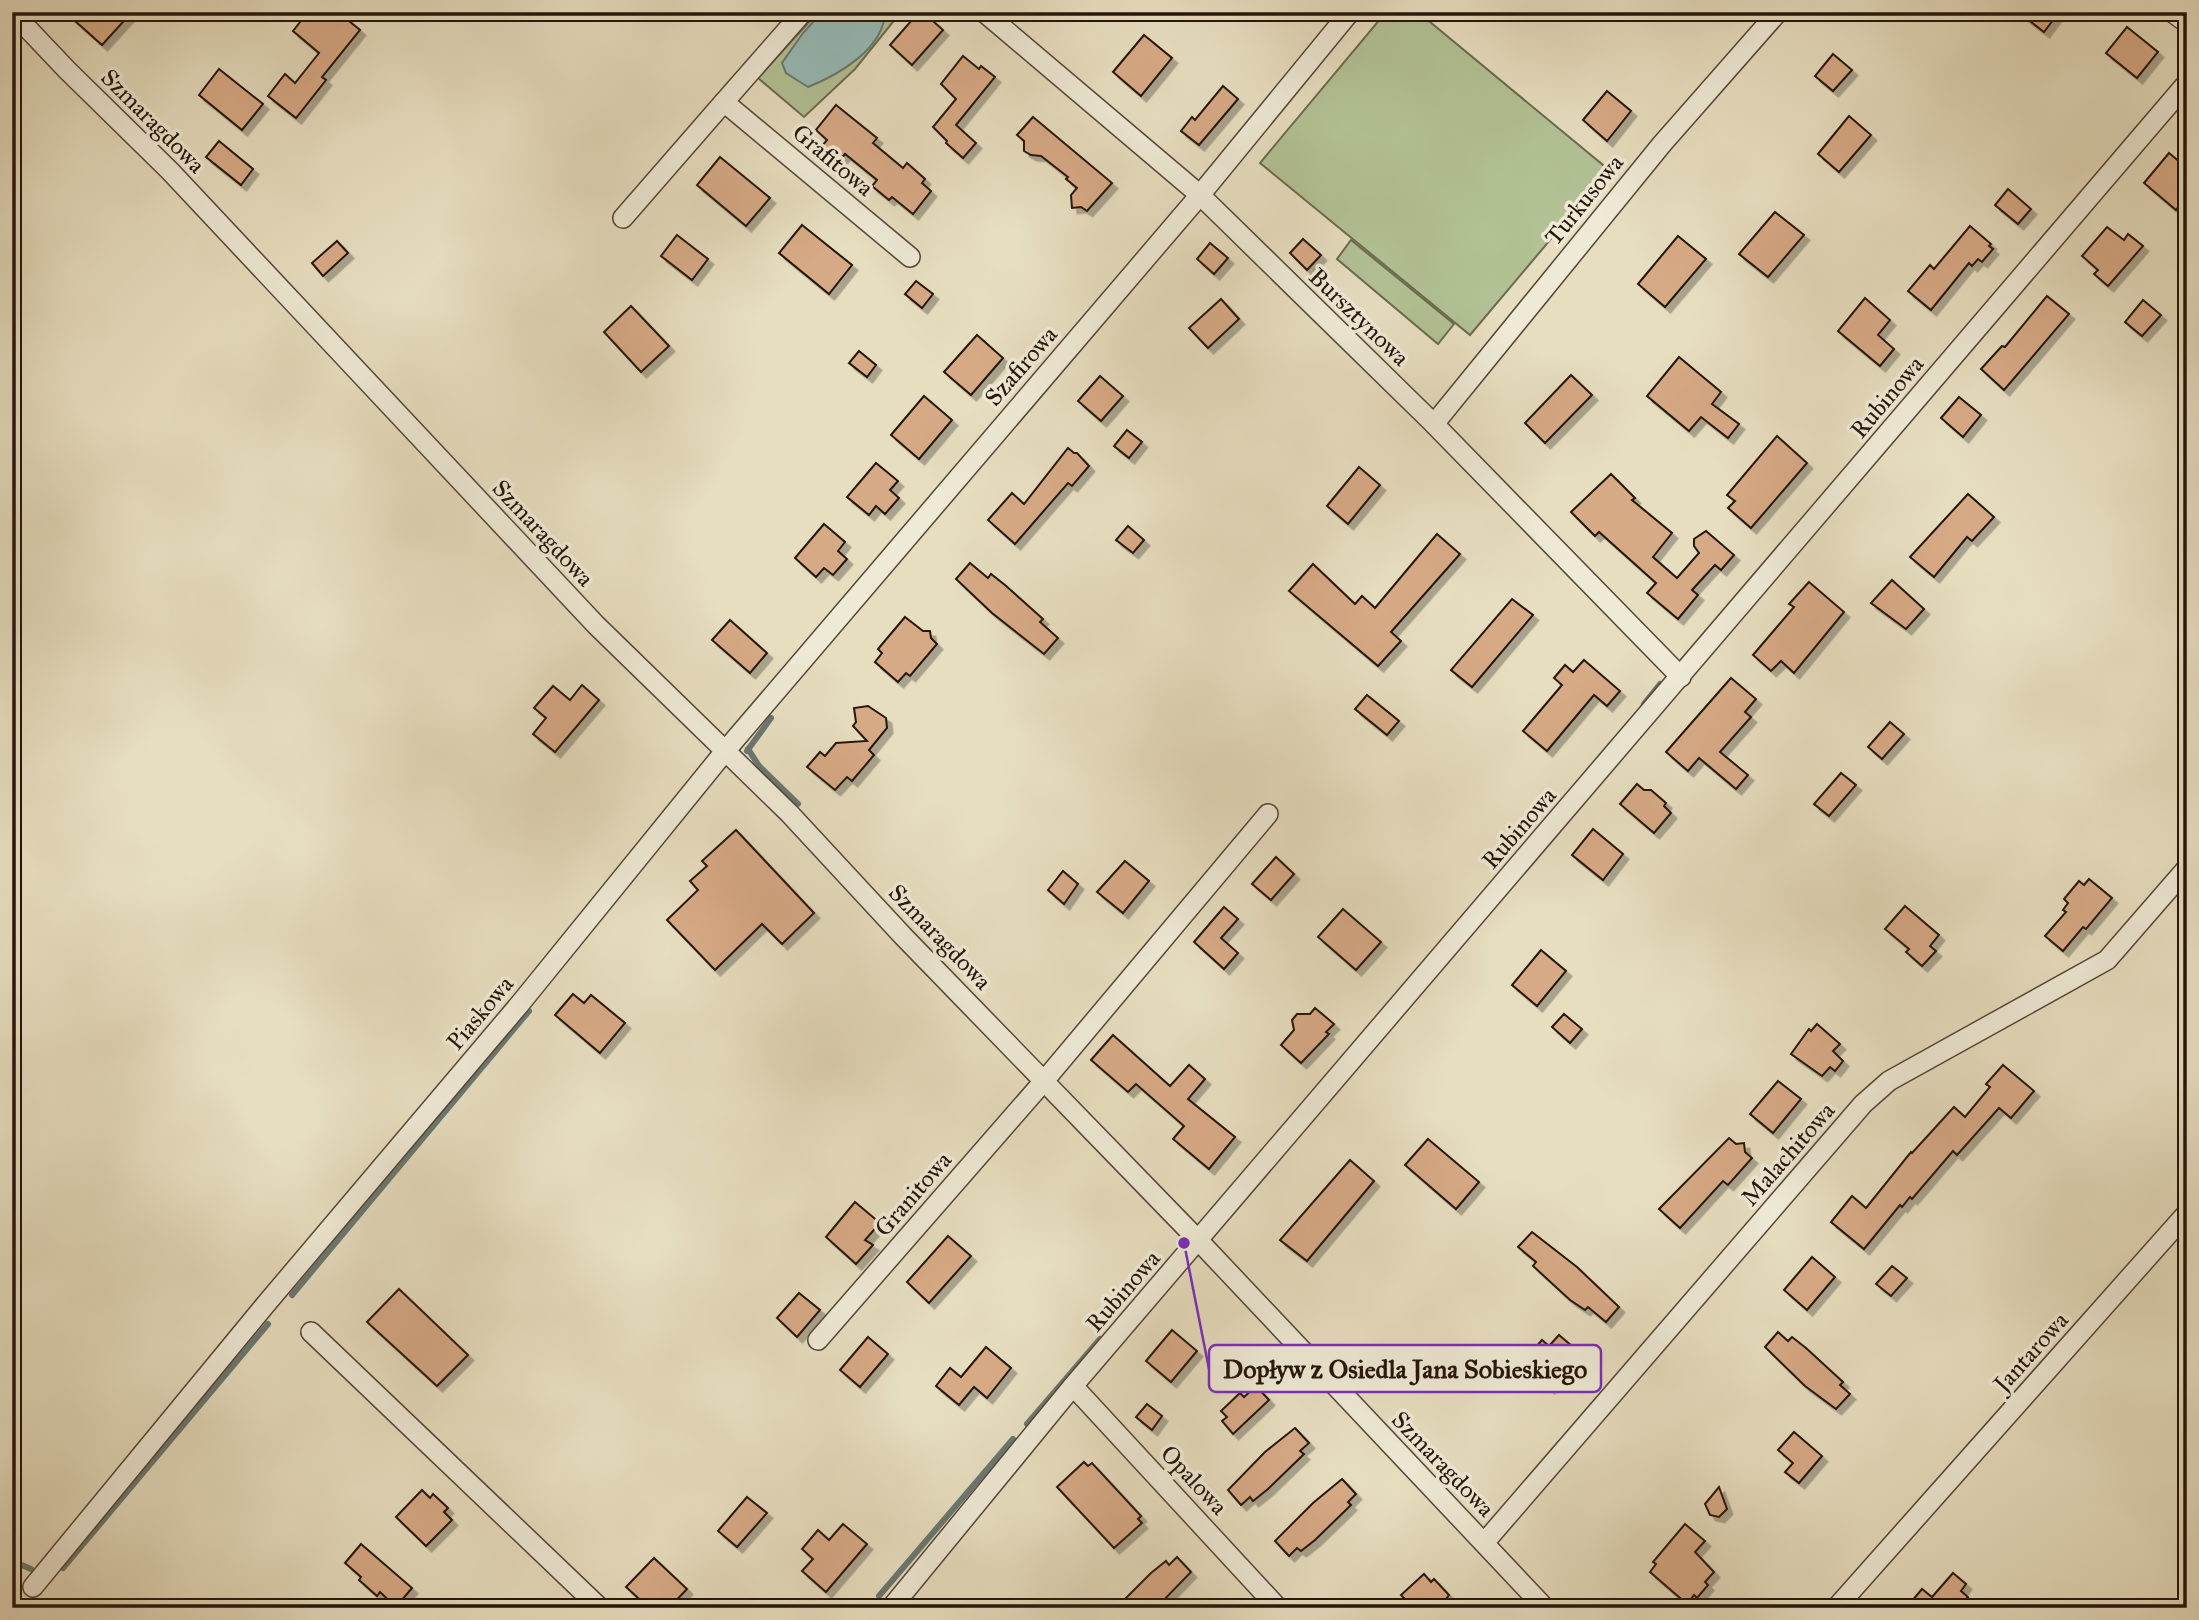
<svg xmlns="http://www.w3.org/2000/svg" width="2199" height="1620" font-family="'IM FELL Great Primer',serif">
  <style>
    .green { fill: #b2c295; stroke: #6c6b50; stroke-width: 2 }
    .water { fill: #97bbb6; stroke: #697871; stroke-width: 2 }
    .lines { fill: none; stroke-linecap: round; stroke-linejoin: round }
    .stream { stroke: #697871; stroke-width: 6 }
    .building { fill: #d7aa86; stroke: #25140a; stroke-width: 2; filter: url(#shadow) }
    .minor-casing { stroke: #564638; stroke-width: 22 }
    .minor { stroke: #efead6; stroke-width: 19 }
    .labels { text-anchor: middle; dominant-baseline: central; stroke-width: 7; stroke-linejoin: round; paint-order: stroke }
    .street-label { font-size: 24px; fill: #25140a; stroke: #efead6 }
    .leader { fill: none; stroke: #7b2cbf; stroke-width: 2.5 }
    .callout-dot { fill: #7b2cbf; stroke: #efead6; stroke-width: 2.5 }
    .callout { fill: #efead6; stroke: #7b2cbf; stroke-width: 2.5 }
    .callout-label { font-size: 26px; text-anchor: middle; font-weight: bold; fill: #25140a }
  </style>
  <defs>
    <filter id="shadow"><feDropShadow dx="5.5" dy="5.5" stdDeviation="0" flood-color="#0004"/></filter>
  </defs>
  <rect width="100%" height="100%" fill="#e7dec0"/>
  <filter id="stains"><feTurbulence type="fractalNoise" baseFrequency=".00286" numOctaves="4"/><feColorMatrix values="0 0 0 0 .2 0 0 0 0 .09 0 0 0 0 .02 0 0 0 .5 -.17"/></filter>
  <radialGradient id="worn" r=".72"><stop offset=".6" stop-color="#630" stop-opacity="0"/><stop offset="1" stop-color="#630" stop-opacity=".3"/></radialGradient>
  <g class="green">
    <polygon points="818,12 901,12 855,69 804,117 758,78"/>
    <polygon points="1386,12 1418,12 1609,170 1470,335 1260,163"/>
    <polygon points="1351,240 1454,324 1438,344 1337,259"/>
  </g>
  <path class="water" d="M822,12H885C884,49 838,75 808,87L786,73L782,63L803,33Z"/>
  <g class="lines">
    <g class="stream">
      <polyline points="1644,704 1660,684"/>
      <polyline points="748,749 759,766 798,804"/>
      <polyline points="747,751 771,718"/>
      <polyline points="292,1295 529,1011"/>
      <polyline points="1027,1424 1100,1339"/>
      <polyline points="12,1561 31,1569"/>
      <polyline points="63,1568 268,1324"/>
      <polyline points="879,1596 1013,1439"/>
    </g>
  </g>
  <g class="building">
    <polygon points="65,12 132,12 102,45"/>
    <polygon points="308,12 338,12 360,30 322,77 326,80 296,118 268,96 285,74 295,83 319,53 293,31"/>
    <polygon points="919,12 923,12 943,30 912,65 890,45"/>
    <polygon points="2018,12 2059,12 2044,32"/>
    <polygon points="2127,27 2158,52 2137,78 2106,53"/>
    <polygon points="1144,35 1172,58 1141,96 1113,72"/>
    <polygon points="1833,54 1852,70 1833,91 1815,76"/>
    <polygon points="963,56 979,69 981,66 995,77 956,125 976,143 963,158 946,143 947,141 933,127 956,99 941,84"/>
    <polygon points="219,69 263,104 242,130 199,95"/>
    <polygon points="1223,86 1238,99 1199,145 1181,131 1192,117 1195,120"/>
    <polygon points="1607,91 1631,111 1607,141 1583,120"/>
    <polygon points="836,105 877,138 873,143 903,168 907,163 925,179 922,183 931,191 913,214 892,197 889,200 872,186 877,180 845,154 840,160 822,146 827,140 816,130"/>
    <polygon points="1849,116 1871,135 1839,172 1818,154"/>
    <polygon points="1033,117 1112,183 1087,211 1081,207 1072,208 1071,195 1077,188 1066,179 1068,177 1041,156 1031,155 1024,151 1024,141 1017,135"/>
    <polygon points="219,141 253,169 241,185 206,157"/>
    <polygon points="2169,153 2187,168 2187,197 2176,210 2144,183"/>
    <polygon points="720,157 770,198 746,226 697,185"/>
    <polygon points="2008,189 2031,209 2018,224 1995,205"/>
    <polygon points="1775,212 1804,235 1768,277 1739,254"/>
    <polygon points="802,225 852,265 829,294 779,253"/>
    <polygon points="1970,226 1991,244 1989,246 1993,249 1982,262 1978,259 1972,266 1969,263 1931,310 1908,291 1930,265 1934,269"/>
    <polygon points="2107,227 2124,240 2128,234 2143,246 2108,286 2094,274 2098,270 2082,256"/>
    <polygon points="677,235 708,259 692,280 661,256"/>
    <polygon points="1678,236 1706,259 1665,307 1638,284"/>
    <polygon points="1303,239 1321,255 1307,270 1290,253"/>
    <polygon points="337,241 348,253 323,276 312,263"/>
    <polygon points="1210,243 1228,258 1214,274 1197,259"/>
    <polygon points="916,281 933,294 922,308 905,294"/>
    <polygon points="2047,296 2069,314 2004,390 1981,369 2002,346 2005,347"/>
    <polygon points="1865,298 1890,320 1878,335 1894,349 1880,366 1838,331"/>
    <polygon points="1221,299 1239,319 1208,348 1189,328"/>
    <polygon points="2143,300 2161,315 2142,336 2125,322"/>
    <polygon points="631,306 669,346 641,372 604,332"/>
    <polygon points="977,335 1003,358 971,395 944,372"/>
    <polygon points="859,351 876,365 867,377 849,363"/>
    <polygon points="1679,357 1721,392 1712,404 1739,424 1728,438 1701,417 1689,431 1647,396"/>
    <polygon points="1571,375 1592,395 1545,443 1525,423"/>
    <polygon points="1100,376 1123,396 1101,421 1078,401"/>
    <polygon points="924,396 952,420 919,459 891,435"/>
    <polygon points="1959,397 1981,415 1963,437 1941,418"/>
    <polygon points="1127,430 1142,442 1129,458 1114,446"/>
    <polygon points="1777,436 1807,463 1751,528 1728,508 1735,501 1727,495"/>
    <polygon points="1068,448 1074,453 1077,453 1089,466 1072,486 1068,483 1015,544 988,520 1012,493 1024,504"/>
    <polygon points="876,463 898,481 890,490 899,498 885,514 876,506 869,515 847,497"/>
    <polygon points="1359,467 1380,485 1348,524 1327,506"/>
    <polygon points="1611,474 1635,498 1632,500 1672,533 1653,557 1677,578 1699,553 1694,546 1694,539 1706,531 1734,555 1721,570 1715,565 1692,590 1698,595 1678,619 1647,593 1656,583 1599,532 1595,536 1571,512"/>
    <polygon points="1968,494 1994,517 1972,541 1967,537 1934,577 1910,557"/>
    <polygon points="824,524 845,542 838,551 847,559 833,575 824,568 816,577 795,558"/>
    <polygon points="1128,526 1144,540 1133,553 1116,540"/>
    <polygon points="1437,534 1460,554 1391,632 1401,641 1378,666 1289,591 1313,564 1355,604 1362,596 1375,608"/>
    <polygon points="970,563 988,578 991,574 1005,585 1043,619 1040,622 1058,638 1044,654 992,613 956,579"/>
    <polygon points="1892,580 1924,609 1906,629 1871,603"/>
    <polygon points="1809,582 1844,612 1794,673 1781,661 1771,671 1753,655 1794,607 1789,604"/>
    <polygon points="1512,599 1533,615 1472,687 1451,670"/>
    <polygon points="905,617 923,631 930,631 931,638 937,644 910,676 906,673 898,682 875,662 882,653 878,649"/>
    <polygon points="730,620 767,653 750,673 712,640"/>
    <polygon points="1584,660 1620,691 1607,706 1594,695 1547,751 1523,731 1562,685 1554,678 1565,665 1573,672"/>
    <polygon points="1731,678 1756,699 1745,712 1751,717 1720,752 1748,775 1736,789 1699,758 1688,771 1666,752"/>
    <polygon points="582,685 599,700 555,752 533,734 546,718 534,708 553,686 570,700"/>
    <polygon points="1367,695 1399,721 1387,735 1355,709"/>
    <polygon points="868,706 886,718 887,728 869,750 874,755 852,781 847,777 835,790 807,767 820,752 825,756 836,743 867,741 853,726 856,722 854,708"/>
    <polygon points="1890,722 1904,734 1882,759 1868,747"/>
    <polygon points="1841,773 1856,785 1829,816 1814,804"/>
    <polygon points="1637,784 1644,790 1651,790 1666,803 1664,806 1671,813 1654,833 1620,804"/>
    <polygon points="1593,829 1623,854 1603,880 1572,855"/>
    <polygon points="736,830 814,913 782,944 762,924 715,970 667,920 698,890 690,881 707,866 702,861"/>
    <polygon points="1276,857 1294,874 1271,900 1252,884"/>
    <polygon points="1125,861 1149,881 1123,913 1097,892"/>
    <polygon points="1063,871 1078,884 1064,904 1048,890"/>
    <polygon points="2089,879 2112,898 2086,929 2083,927 2063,951 2045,936 2066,912 2063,910 2068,903 2064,899 2079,881 2084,885"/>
    <polygon points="1905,906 1939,935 1930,946 1936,951 1922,966 1906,952 1909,949 1885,929"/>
    <polygon points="1224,907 1238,919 1221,938 1238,953 1224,969 1194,942"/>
    <polygon points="1343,909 1381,942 1356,970 1318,937"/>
    <polygon points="1541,950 1566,971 1537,1006 1512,985"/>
    <polygon points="573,994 584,1003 591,995 625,1023 600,1053 555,1015"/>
    <polygon points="1315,1008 1334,1024 1326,1032 1329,1034 1301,1063 1281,1045 1294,1030 1292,1020 1297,1014 1310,1014"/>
    <polygon points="1564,1014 1582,1029 1570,1043 1552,1027"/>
    <polygon points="1817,1024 1840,1044 1833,1051 1843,1061 1835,1071 1830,1067 1822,1076 1791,1054 1809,1029 1811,1031"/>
    <polygon points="1113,1035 1170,1086 1189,1065 1205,1079 1188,1099 1235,1137 1209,1169 1173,1139 1184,1126 1136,1084 1128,1092 1091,1060"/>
    <polygon points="2003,1065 2034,1091 2011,1118 1999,1108 1957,1155 1953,1151 1912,1199 1910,1197 1902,1207 1900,1205 1864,1249 1831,1222 1852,1196 1866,1208 1911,1152 1912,1153 1954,1107 1965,1117 1990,1087 1986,1084"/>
    <polygon points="1778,1081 1801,1099 1773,1133 1750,1114"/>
    <polygon points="1729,1138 1736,1144 1744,1143 1745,1152 1752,1158 1728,1185 1723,1181 1680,1228 1659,1209"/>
    <polygon points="1428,1139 1479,1182 1456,1209 1405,1165"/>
    <polygon points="1350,1160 1374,1181 1307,1261 1280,1240"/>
    <polygon points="855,1202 880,1223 865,1240 873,1245 856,1264 826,1237"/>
    <polygon points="1532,1232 1577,1267 1619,1307 1606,1322 1588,1307 1585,1310 1570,1300 1533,1266 1536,1262 1518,1247"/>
    <polygon points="948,1236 971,1256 929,1303 907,1282"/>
    <polygon points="1812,1257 1835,1277 1807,1310 1784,1290"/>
    <polygon points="1892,1266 1907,1278 1891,1296 1876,1284"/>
    <polygon points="399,1289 468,1355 437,1386 367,1322"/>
    <polygon points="799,1293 820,1310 797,1337 777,1318"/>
    <polygon points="1172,1330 1197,1351 1171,1382 1146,1361"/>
    <polygon points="1778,1332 1788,1341 1792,1337 1806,1348 1843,1382 1840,1385 1850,1394 1836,1409 1805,1386 1765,1347"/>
    <polygon points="1559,1335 1579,1352 1570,1363 1573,1365 1561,1379 1559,1377 1549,1388 1528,1370 1536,1361 1529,1355 1542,1340 1549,1346"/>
    <polygon points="868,1337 888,1354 860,1387 840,1370"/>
    <polygon points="986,1347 1011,1368 987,1398 974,1387 959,1405 936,1386 950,1368 961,1377"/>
    <polygon points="1256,1386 1269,1400 1233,1434 1222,1421 1227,1417 1221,1411 1240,1393 1244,1397"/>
    <polygon points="1147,1404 1162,1416 1152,1430 1136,1417"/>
    <polygon points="1295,1428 1309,1443 1300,1451 1304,1454 1268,1489 1253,1501 1250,1497 1241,1505 1228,1490 1265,1452"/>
    <polygon points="1794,1432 1822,1456 1799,1483 1785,1472 1793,1463 1778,1450"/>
    <polygon points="1084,1462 1088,1466 1092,1463 1141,1516 1138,1519 1142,1523 1114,1548 1057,1487"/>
    <polygon points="1342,1479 1356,1494 1348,1502 1351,1505 1315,1540 1301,1551 1297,1548 1289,1556 1275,1541 1313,1503"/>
    <polygon points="1719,1487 1727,1509 1719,1517 1710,1515 1705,1504"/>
    <polygon points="422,1490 430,1498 433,1494 448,1508 444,1512 452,1520 426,1546 396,1517"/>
    <polygon points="747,1497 767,1513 737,1547 718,1531"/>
    <polygon points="843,1524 867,1544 826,1592 802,1571 813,1559 802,1549 818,1530 829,1540"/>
    <polygon points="1685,1524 1705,1541 1695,1552 1714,1572 1705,1582 1708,1585 1697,1598 1694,1595 1687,1604 1650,1572 1656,1564 1653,1562"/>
    <polygon points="361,1544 412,1588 396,1607 380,1592 377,1596 359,1580 361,1577 345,1563"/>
    <polygon points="1177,1557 1191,1572 1156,1608 1116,1608 1151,1573 1166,1561 1169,1565"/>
    <polygon points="654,1558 687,1589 669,1608 649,1608 626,1587"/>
    <polygon points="1953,1573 1966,1584 1961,1591 1968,1597 1959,1608 1906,1608 1922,1589 1932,1597"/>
    <polygon points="1424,1574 1431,1582 1434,1579 1449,1595 1446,1599 1455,1608 1413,1608 1401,1595"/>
  </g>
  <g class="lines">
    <defs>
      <g id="minor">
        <polyline points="12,12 67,70 170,171 596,625 789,813 903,936 1198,1240 1545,1608"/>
        <polyline points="803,12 724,102 910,257"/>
        <polyline points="984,12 1200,195 1434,424 1681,677"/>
        <polyline points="2172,12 2187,23"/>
        <polyline points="623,218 724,102"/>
        <polyline points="1434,424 1662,144 1778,12"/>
        <polyline points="311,1332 600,1608"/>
        <polyline points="818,1340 1044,1081 1268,814"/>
        <polyline points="1073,1386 1278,1608"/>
        <polyline points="1484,1543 1863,1104 1889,1081 2107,960 2187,868"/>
        <polyline points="33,1587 266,1304 519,1005 726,750 1200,195 1350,12"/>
        <polyline points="891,1608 1073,1386 2187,83"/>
        <polyline points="1836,1608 2187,1213"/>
      </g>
    </defs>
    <use href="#minor" class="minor-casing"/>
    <use href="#minor" class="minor"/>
  </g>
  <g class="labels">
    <g class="street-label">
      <text transform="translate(153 121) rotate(45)">Szmaragdowa</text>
      <text transform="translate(833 160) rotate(40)">Grafitowa</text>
      <text transform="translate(1584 200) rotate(-51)">Turkusowa</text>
      <text transform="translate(1359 317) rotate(44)">Bursztynowa</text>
      <text transform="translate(1021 366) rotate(-49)">Szafirowa</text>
      <text transform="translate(1887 397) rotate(-50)">Rubinowa</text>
      <text transform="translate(543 533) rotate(47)">Szmaragdowa</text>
      <text transform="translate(1519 828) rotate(-49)">Rubinowa</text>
      <text transform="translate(940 937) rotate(46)">Szmaragdowa</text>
      <text transform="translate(480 1013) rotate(-50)">Piaskowa</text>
      <text transform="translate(1788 1154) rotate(-49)">Malachitowa</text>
      <text transform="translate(913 1194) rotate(-49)">Granitowa</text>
      <text transform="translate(1123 1291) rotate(-49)">Rubinowa</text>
      <text transform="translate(2031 1352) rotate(-48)">Jantarowa</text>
      <text transform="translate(1443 1464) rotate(46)">Szmaragdowa</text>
      <text transform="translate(1194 1480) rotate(47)">Opalowa</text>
    </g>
  </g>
  <path class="leader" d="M1184 1243L1209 1369"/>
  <circle class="callout-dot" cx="1184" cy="1243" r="7"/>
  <rect class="callout" x="1209" y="1345" width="392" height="47" rx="7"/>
  <g class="callout-label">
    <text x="1405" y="1378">Dopływ z Osiedla Jana Sobieskiego</text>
  </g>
  <rect width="2199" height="1620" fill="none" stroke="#e7dec0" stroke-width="42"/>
  <rect x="14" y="14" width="2171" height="1592" fill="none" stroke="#25140a" stroke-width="3.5"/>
  <rect x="21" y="21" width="2157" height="1578" fill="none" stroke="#25140a" stroke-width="2"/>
  <rect width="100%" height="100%" filter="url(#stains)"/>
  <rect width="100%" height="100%" fill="url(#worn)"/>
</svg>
